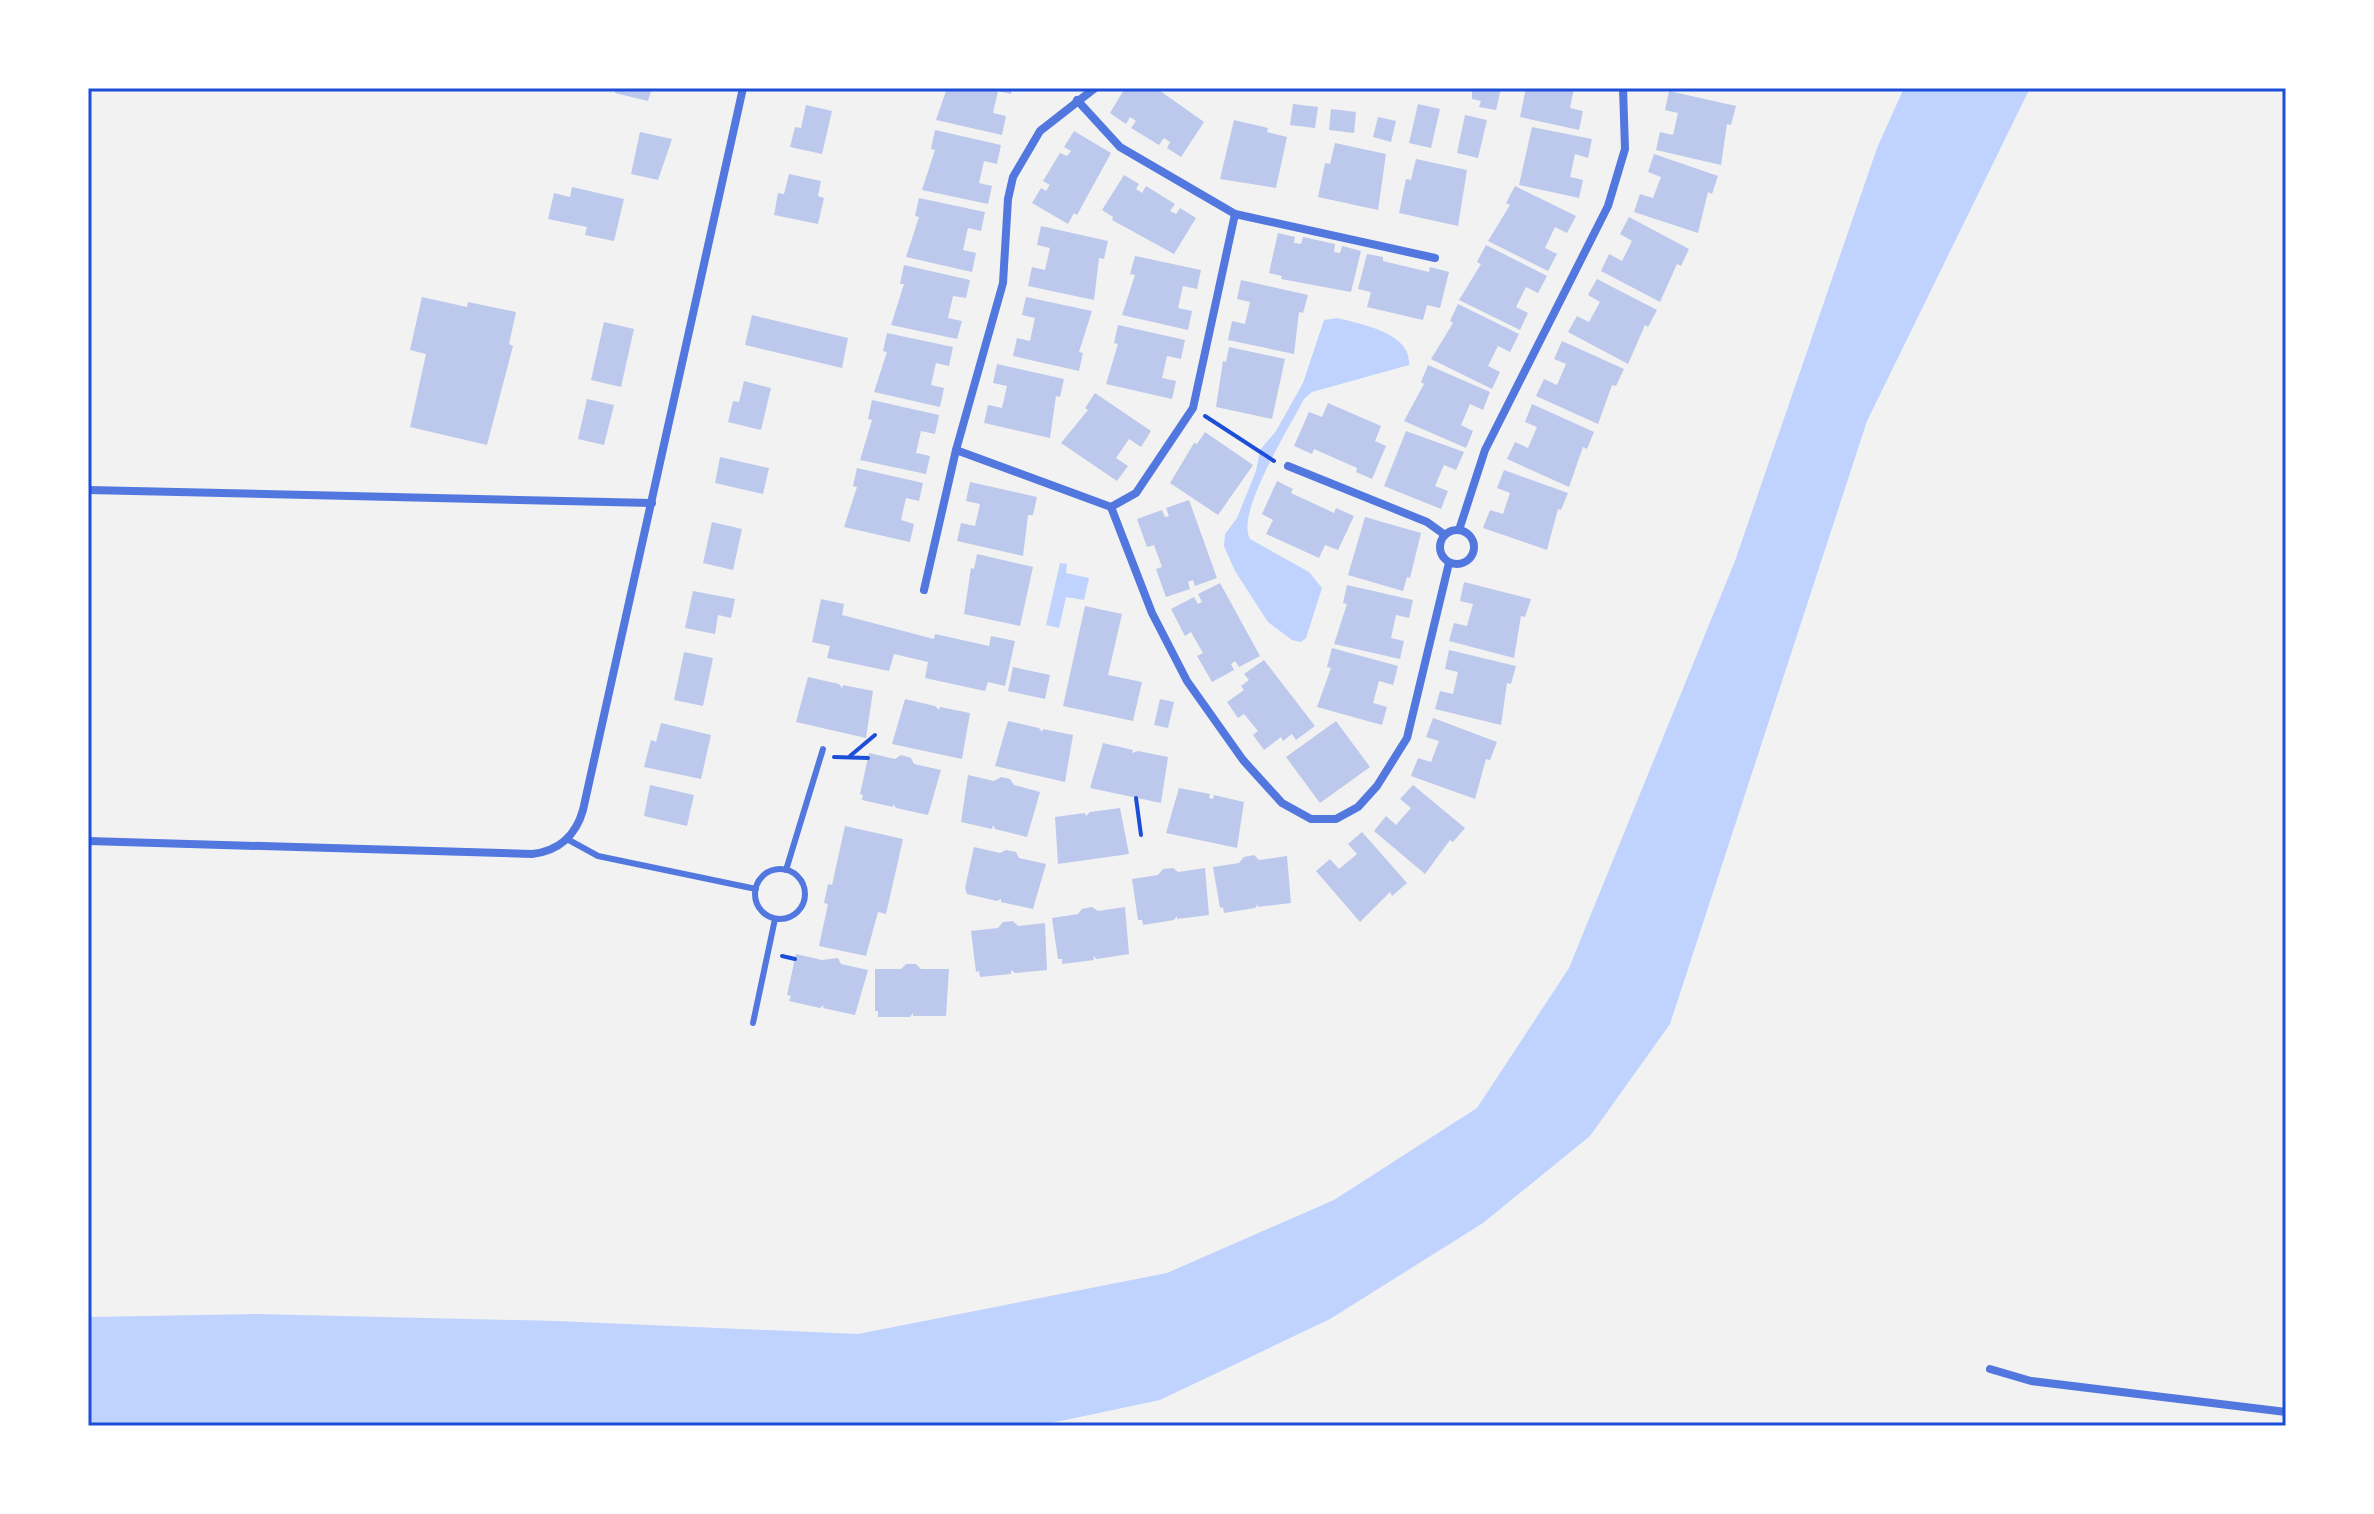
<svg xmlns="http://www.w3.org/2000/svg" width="2374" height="1514" font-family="'Open Sans',sans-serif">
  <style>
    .water { fill: #bfd3fe }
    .building { fill: #bdc9ec }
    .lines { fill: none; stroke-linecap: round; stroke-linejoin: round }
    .path { stroke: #1d4ed8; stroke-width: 4 }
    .service { stroke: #5277de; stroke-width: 6 }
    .minor { stroke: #5277de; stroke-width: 8 }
    .neatline { fill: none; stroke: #1d4ed8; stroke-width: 3 }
  </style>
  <rect width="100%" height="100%" fill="#f2f2f2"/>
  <g class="water">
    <polygon points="1904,88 2030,88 1867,421 1670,1024 1590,1136 1483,1223 1330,1319 1160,1400 1037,1426 88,1426 88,1317 258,1314 557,1321 858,1334 1167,1273 1334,1200 1477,1108 1569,968 1735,561 1877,148"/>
    <path d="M1337,318C1361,324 1412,333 1409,365L1312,392L1304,399C1290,427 1235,513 1250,539L1309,572L1322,588L1306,638L1301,642L1292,640L1268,622L1235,571L1224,546L1225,534L1237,518L1256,471L1260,450L1276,431L1303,383L1324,320Z"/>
    <polygon points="1060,563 1067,564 1066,573 1089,578 1084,600 1066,597 1059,628 1046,625"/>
  </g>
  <g class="building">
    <polygon points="616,88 652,88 648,101 615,93"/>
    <polygon points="947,88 1012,88 1011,94 998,91 993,113 1006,116 1002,135 936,120"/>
    <polygon points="1125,88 1156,88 1204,122 1181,157 1167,148 1170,142 1164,138 1159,145 1131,128 1136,121 1130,117 1126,124 1110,113"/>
    <polygon points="1472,88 1501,88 1496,110 1479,107 1481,101 1472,99"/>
    <polygon points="1526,88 1574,88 1570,108 1583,111 1579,130 1520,117"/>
    <polygon points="1669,91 1736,106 1731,125 1727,124 1721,165 1656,150 1660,132 1673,135 1678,113 1665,110"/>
    <polygon points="1293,104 1318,107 1315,128 1290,125"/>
    <polygon points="1418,104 1440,109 1431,148 1409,143"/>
    <polygon points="806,105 832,111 822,154 790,147 795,127 801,128"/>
    <polygon points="1331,109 1356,112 1354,133 1329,130"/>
    <polygon points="1465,115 1487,120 1478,158 1457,153"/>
    <polygon points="1378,117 1396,121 1391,142 1373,137"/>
    <polygon points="1234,120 1268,128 1267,132 1287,137 1276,188 1220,179"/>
    <polygon points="1532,127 1592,139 1588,158 1575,154 1570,177 1583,180 1579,198 1519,185"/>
    <polygon points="935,130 1001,145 997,164 984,161 979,183 992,186 988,204 922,190 935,150 931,149"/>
    <polygon points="1074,131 1111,153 1077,215 1074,213 1068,224 1032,203 1041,188 1046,191 1050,185 1043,181 1060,153 1067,156 1071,151 1064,147"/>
    <polygon points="640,132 672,139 658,180 631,174"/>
    <polygon points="1335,143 1386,154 1378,210 1318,197 1325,163 1330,164"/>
    <polygon points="1654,154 1718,176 1712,194 1708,192 1698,233 1634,212 1640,194 1653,198 1661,177 1648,172"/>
    <polygon points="1416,159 1467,170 1458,226 1399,213 1406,179 1411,180"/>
    <polygon points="789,174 821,181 818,196 824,198 818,224 774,215 778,193 784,194"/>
    <polygon points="1124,175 1139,184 1136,189 1142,193 1146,186 1175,204 1170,211 1176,214 1180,208 1196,218 1174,254 1112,220 1113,217 1102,210"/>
    <polygon points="1515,186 1576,216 1567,233 1555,227 1545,248 1557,254 1548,271 1488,241 1510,205 1506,203"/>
    <polygon points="572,187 624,199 614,241 585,235 587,227 548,219 554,193 570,197"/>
    <polygon points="919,198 985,212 981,231 968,228 963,250 976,253 972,272 906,257 919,217 915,216"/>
    <polygon points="1629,217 1689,249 1681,266 1677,264 1660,302 1601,271 1609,254 1622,261 1632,241 1620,234"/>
    <polygon points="1041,226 1108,241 1104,259 1099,258 1094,300 1028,286 1032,267 1045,270 1050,248 1037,245"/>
    <polygon points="1278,233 1295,237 1294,243 1301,244 1303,237 1335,244 1334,252 1340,253 1342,246 1361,251 1351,292 1281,279 1282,276 1269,273"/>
    <polygon points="1486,245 1547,276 1538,293 1526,287 1516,307 1528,313 1520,330 1459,300 1481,264 1477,262"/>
    <polygon points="1367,254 1383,257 1383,261 1429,272 1430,267 1449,272 1440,308 1427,305 1423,320 1367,307 1371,292 1358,289"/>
    <polygon points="1135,256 1201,270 1197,289 1183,286 1178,308 1192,311 1188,330 1122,315 1135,275 1130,274"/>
    <polygon points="904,265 970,280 966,298 953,296 948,318 962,321 957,339 891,325 904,284 900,284"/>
    <polygon points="1597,279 1657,310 1648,327 1645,325 1628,364 1568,332 1577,316 1589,322 1600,302 1588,295"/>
    <polygon points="1241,280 1308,295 1303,313 1299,312 1294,354 1228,340 1232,321 1245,324 1250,302 1237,299"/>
    <polygon points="422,297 467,307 468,302 516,312 509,344 513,346 487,445 410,427 426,354 410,350"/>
    <polygon points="1026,297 1092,311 1079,352 1083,353 1079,371 1013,356 1017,338 1030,341 1035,318 1022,315"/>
    <polygon points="1458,304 1519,334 1510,352 1498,346 1488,366 1500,372 1492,389 1431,359 1453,323 1450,321"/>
    <polygon points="752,315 848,338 842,368 745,345"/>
    <polygon points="604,322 634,329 621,387 591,380"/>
    <polygon points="1118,325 1185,340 1181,359 1167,356 1162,378 1176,381 1172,399 1106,384 1118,344 1114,343"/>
    <polygon points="887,333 953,347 949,366 936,363 931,385 944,388 940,407 874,392 887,352 883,351"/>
    <polygon points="1562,341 1624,369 1616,386 1612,385 1598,424 1536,396 1544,379 1557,385 1566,364 1554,359"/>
    <polygon points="1229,347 1285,359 1272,419 1216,407 1223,361 1226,362"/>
    <polygon points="997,364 1064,379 1060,397 1056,396 1050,438 984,423 988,405 1002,408 1007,386 993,383"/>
    <polygon points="1428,365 1490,392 1483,410 1470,404 1461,425 1473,431 1466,448 1404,421 1424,384 1421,382"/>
    <polygon points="744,381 771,388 761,430 728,422 733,401 739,402"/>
    <polygon points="1095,393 1151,431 1141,447 1129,439 1116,458 1128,466 1117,481 1061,443 1088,410 1085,408"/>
    <polygon points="587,399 614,405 604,445 578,439"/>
    <polygon points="872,400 939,415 935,434 921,431 916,453 930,456 926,474 860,460 872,420 868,419"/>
    <polygon points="1328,403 1381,426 1375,441 1386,446 1372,479 1356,472 1357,468 1314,449 1312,454 1294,446 1309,412 1322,417"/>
    <polygon points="1532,404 1594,432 1587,449 1583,447 1569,487 1507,459 1515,442 1528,448 1537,427 1525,422"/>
    <polygon points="1406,431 1464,452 1456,470 1444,465 1435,486 1448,491 1441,509 1384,486"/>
    <polygon points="1205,432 1253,465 1218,515 1170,483 1194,443 1197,444"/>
    <polygon points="720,457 769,468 763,494 715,483"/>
    <polygon points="857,468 923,483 919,501 906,498 901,520 914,524 910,542 844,527 857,487 853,486"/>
    <polygon points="1504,470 1568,493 1561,510 1558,509 1547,550 1483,528 1490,510 1503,514 1510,493 1497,488"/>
    <polygon points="1277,481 1293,489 1291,493 1334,513 1336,508 1354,516 1338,550 1325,545 1319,558 1266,534 1273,520 1262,514"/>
    <polygon points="970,482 1037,497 1033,515 1028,515 1023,556 957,541 961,523 975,526 980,504 966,501"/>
    <polygon points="1189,500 1217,578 1195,586 1193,580 1188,582 1190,589 1166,597 1156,569 1162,567 1154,545 1147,547 1137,519 1162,510 1165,517 1169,516 1166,508"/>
    <polygon points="1365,517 1421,533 1410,578 1407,577 1403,591 1348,575"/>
    <polygon points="712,522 742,529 733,570 703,563"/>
    <polygon points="977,554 1033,567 1020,626 964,614 971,568 974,569"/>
    <polygon points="1464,582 1531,599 1525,617 1521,616 1514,658 1449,641 1454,623 1467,626 1473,604 1460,601"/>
    <polygon points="1220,583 1260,656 1239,667 1235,661 1231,664 1234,670 1212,682 1197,656 1203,653 1191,632 1185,636 1171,609 1194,597 1198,604 1202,602 1198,594"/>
    <polygon points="1347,585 1413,600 1409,618 1396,615 1391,638 1404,641 1400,659 1334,644 1347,604 1343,603"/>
    <polygon points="693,591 735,599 731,618 718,615 715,634 685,628"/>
    <polygon points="821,599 844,604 842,615 934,639 935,634 989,646 991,636 1015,641 1005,686 988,682 985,691 925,678 928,662 894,654 889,671 827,658 830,646 812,642"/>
    <polygon points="1085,606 1122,614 1108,675 1142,682 1133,721 1063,706"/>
    <polygon points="1332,648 1398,666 1393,685 1379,681 1373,703 1387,707 1382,725 1317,707 1331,668 1327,667"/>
    <polygon points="1449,650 1516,666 1511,684 1507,683 1501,725 1435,709 1440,691 1453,694 1458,672 1445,669"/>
    <polygon points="684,652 713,658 703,706 674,700"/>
    <polygon points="1264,660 1315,726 1296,740 1292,734 1283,741 1281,737 1264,750 1253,735 1258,731 1244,714 1238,718 1227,702 1244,690 1241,686 1249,680 1244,674"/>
    <polygon points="1013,667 1050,675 1045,699 1008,691"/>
    <polygon points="808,677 839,684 842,688 843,685 873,691 866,738 796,722"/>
    <polygon points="905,699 935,706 939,710 940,707 970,713 962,759 892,744"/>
    <polygon points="1160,699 1174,702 1168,728 1154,725"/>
    <polygon points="1433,718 1497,742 1490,760 1486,759 1475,799 1411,776 1418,758 1431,762 1439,741 1426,737"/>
    <polygon points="1008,721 1039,728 1042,732 1043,729 1073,735 1065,782 995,766"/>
    <polygon points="1336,721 1370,767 1320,803 1286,757"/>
    <polygon points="661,723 711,735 701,779 644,767 651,740 656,742"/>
    <polygon points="1103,743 1133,750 1132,753 1138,751 1168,757 1161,803 1090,788"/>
    <polygon points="869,753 895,759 901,755 911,758 914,764 941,770 928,815 896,808 893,804 893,807 862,800 863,795 860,794"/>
    <polygon points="968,775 994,781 1001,777 1010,779 1014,785 1040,792 1027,837 995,829 993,825 992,829 961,822"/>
    <polygon points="650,785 694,795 687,826 644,816"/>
    <polygon points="1413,785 1465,828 1453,842 1450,840 1425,874 1374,831 1386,816 1396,825 1411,808 1400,799"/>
    <polygon points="1179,788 1210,794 1209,798 1213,799 1214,795 1244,802 1237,848 1166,833"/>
    <polygon points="1120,808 1129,854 1058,864 1055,817 1085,813 1086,816 1090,812"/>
    <polygon points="845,826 903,839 886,914 878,912 866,956 819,946 828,904 824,903 828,884 832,885"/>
    <polygon points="1362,832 1407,883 1392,896 1390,892 1360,922 1316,871 1330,859 1339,869 1357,854 1348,844"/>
    <polygon points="974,847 1000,853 1006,850 1016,852 1019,858 1046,864 1033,909 1001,902 1001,899 997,901 967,894 965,888"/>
    <polygon points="1254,855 1259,860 1287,856 1291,903 1258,907 1258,904 1255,908 1224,913 1223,907 1220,908 1213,867 1239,863 1244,857"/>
    <polygon points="1173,868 1178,872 1205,868 1209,915 1177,919 1177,916 1174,920 1143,925 1142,920 1138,920 1132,879 1158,875 1163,869"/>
    <polygon points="1092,907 1098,911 1125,907 1129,954 1097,959 1093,956 1094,960 1062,964 1062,959 1058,959 1052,918 1078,914 1082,909"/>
    <polygon points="1013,921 1018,926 1045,923 1047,970 1015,973 1011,970 1011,974 980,977 979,971 976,972 971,931 998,928 1003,922"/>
    <polygon points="796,954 822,960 838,958 841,964 868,970 855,1015 823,1008 824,1005 820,1008 789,1001 791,996 787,995"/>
    <polygon points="906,964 916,964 921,969 949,969 946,1016 913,1016 913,1013 910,1017 878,1017 878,1011 875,1011 875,969 901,969"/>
  </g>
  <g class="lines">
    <g class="path">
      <polyline points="1205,416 1274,461"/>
      <polyline points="850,756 875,735"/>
      <polyline points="834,757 868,758"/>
      <polyline points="1136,798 1141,835"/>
      <polyline points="782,956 795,959"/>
    </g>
    <g class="service">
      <polyline points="567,839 598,856 756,889"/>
      <circle cx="780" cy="894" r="25"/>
      <polyline points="786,870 823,749"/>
      <polyline points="753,1023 775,919"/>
    </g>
    <g class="minor">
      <polyline points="1077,100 1120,147 1235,214 1435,258"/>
      <polyline points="956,450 1111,507 1136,493 1193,408 1235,214"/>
      <polyline points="1288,466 1427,522 1445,535"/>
      <polyline points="88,490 652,503"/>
      <polyline points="1111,507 1152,613 1187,681 1243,760 1282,803 1311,819 1336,819 1358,807 1377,786 1407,738 1449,563"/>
      <polyline points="1459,530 1485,450 1608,206 1625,149 1623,88"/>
      <circle cx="1457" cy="547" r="17"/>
      <polyline points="924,590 956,450 1003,283 1008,199 1013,177 1040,131 1095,88"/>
      <path d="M88,841L532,854C559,851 576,835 583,810L743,88"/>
      <polyline points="1990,1369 2031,1381 2286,1412"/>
    </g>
  </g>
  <rect width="2374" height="1514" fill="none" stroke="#ffffff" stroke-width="180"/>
  <rect x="90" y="90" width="2194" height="1334" class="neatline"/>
</svg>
